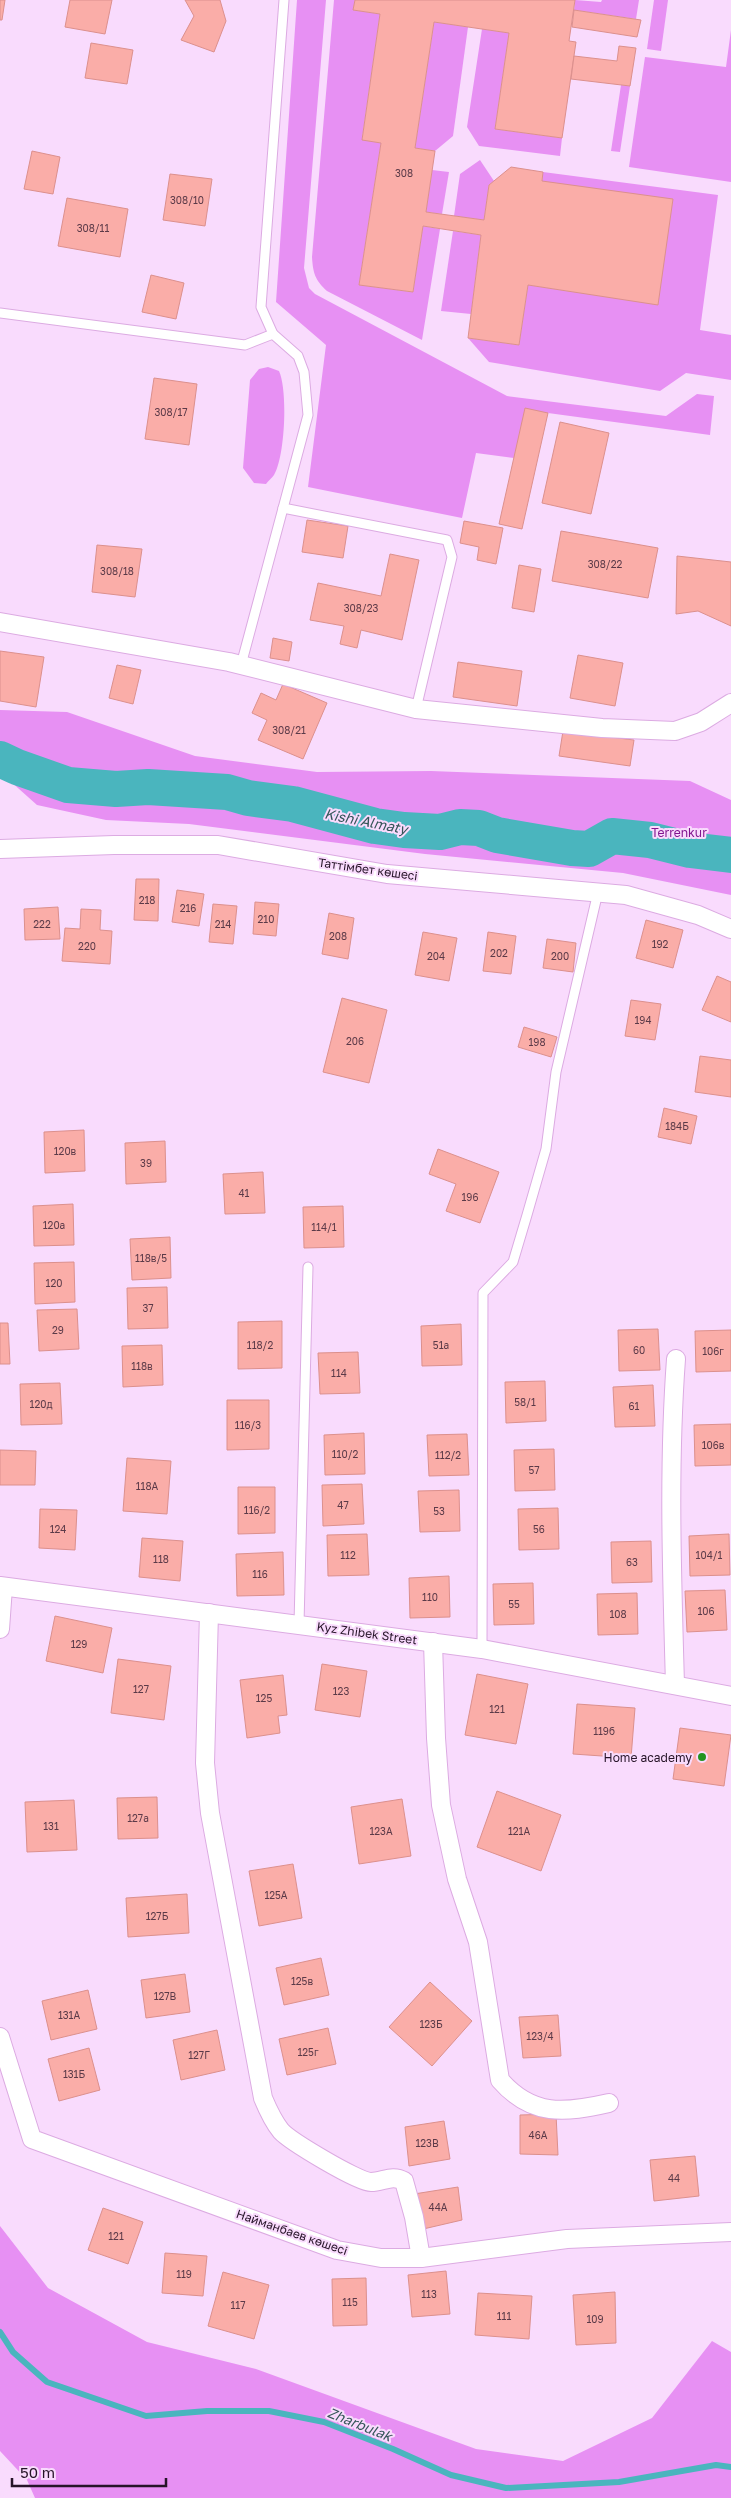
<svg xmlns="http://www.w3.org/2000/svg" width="731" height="2498" font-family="'Golos Text',sans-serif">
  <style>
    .green { fill: #e790f3 }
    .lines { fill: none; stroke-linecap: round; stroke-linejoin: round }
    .stream { stroke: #4ab5be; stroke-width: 6 }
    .river { stroke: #4ab5be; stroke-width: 36 }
    .building { fill: #faada8; stroke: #dc908d }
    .service-casing { stroke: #dcabe2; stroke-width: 11 }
    .minor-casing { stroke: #dcabe2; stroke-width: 20 }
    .service { stroke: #fff; stroke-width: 9 }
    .minor { stroke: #fff; stroke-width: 18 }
    .poi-dot { fill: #229421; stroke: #f9dbfd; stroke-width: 2 }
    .labels { text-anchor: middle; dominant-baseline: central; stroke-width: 4; stroke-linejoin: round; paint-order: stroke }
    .number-label { font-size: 10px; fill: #5b3a48 }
    .park-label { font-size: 12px; fill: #81148e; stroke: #f9dbfd }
    .street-label { font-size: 12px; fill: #261428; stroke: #f9dbfd }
    .poi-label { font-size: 12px; fill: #261428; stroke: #f9dbfd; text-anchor: end }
    .water-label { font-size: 14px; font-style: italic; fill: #355659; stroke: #f9dbfd }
  </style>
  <rect width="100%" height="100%" fill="#f9dbfd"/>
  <g class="green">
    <polygon points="297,0 326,0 304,268 309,288 315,294 507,396 666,416 697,394 714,396 710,435 548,413 514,458 476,453 462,518 308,487 326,345 276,302"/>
    <path d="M334,0H355L354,10L380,14L362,139L381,143L359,285L413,292L423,226L440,229L422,340L327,291C315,280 313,273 312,257Z"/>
    <polygon points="575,0 601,2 602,0 639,0 636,19 574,10"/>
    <polygon points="654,0 668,0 661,51 647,49"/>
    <polygon points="434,22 468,27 453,136 435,151 415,148"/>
    <polygon points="482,29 509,33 495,129 562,138 560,156 479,146 467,127"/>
    <polygon points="731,30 731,182 629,167 645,57 726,67"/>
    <polygon points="621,85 630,86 620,152 611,151"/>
    <polygon points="480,160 494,181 489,185 484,220 454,216 460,174"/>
    <polygon points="432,170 449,172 442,214 426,212"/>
    <polygon points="543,172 718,195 700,330 731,335 731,380 686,373 660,391 489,362 468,338 519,345 528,285 657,304 542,181"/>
    <polygon points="453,231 481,235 471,314 441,311"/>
    <path d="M268,367L279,371C288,391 285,457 274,475C272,478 268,481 266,484L254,483L243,468L250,380L259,369Z"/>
    <polygon points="0,710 67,712 195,756 317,772 431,771 690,781 731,800 731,895 623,873 425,854 189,824 106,820 37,805 0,772"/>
    <polygon points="0,2226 48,2288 147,2342 256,2369 476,2449 563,2461 652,2418 712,2341 731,2352 731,2498 35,2498 27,2480 0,2451"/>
  </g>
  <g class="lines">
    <polyline class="stream" points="0,2332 13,2352 47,2382 146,2416 207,2411 269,2411 324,2422 393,2449 451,2475 506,2488 619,2482 716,2465 731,2467"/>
    <polyline class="river" points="0,759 17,767 68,785 116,789 148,787 227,792 248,798 293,804 375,826 404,830 440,832 460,827 479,828 497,835 572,848 589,849 612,836 650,840 690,850 731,855"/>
  </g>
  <g class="building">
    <polygon points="0,0 5,0 2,20 0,20"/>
    <polygon points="70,0 112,0 105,34 65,27"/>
    <polygon points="185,0 220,0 226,21 214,52 181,40 194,16"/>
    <polygon points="355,0 575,0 569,41 576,42 562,138 495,129 509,33 434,22 415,148 435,151 426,212 484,220 489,185 511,167 543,172 542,181 673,199 658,305 528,285 519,345 468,338 481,235 423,226 413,292 359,285 381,143 362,140 380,14 353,10"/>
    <polygon points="574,10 641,20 637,37 572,27"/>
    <polygon points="91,43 133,50 127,84 85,78"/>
    <polygon points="619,46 636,48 630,86 571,79 574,56 617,61"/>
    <polygon points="32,151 60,157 53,194 24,189"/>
    <polygon points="170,174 212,179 205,226 163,220"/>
    <polygon points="67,198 128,209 120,257 58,246"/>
    <polygon points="151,275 184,283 176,319 142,312"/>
    <polygon points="154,378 197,384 189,445 145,439"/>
    <polygon points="525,408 548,413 522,529 499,524"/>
    <polygon points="560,422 609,433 591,514 542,503"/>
    <polygon points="307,520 348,526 343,558 302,552"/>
    <polygon points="464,521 503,528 496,564 477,560 479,547 460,543"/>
    <polygon points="561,531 658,548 648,598 552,581"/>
    <polygon points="97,545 142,549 135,597 92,592"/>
    <polygon points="390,554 419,560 402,640 361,630 357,648 340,644 344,626 310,620 318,583 381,596"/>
    <polygon points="677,556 731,562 731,626 698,611 676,614"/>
    <polygon points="519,565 541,569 534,612 512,608"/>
    <polygon points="273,638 292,642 289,661 270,658"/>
    <polygon points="0,651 44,657 36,707 0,701"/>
    <polygon points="578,655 623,663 615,706 570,698"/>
    <polygon points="458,662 522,671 517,706 453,697"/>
    <polygon points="117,665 141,670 133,704 109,698"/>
    <polygon points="283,684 327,703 303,759 258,740 267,720 252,713 261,693 276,700"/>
    <polygon points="563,731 634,740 630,766 559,756"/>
    <polygon points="136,879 159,879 158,921 134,920"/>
    <polygon points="177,890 204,894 199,926 172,922"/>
    <polygon points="255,902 279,904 276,936 253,934"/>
    <polygon points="213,904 237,906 233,944 209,942"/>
    <polygon points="58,907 60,939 25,940 24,909"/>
    <polygon points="81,909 101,910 100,930 112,931 110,964 62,961 65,928 80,929"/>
    <polygon points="329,913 354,918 348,959 322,954"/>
    <polygon points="646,920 683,930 673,968 636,958"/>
    <polygon points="423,932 457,938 449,981 415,975"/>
    <polygon points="488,932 516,936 511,974 483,971"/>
    <polygon points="547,939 576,943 573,972 543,968"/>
    <polygon points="717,976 731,982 731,1022 702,1010"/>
    <polygon points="342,998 387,1010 369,1083 323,1072"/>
    <polygon points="631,1000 661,1004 655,1040 625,1036"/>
    <polygon points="524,1027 557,1037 551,1057 518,1047"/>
    <polygon points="700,1056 731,1060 731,1097 695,1092"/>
    <polygon points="664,1108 697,1116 691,1144 658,1137"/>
    <polygon points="84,1130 85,1171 45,1173 44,1132"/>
    <polygon points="165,1141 166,1182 126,1184 125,1143"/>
    <polygon points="438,1149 499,1172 480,1223 446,1211 456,1184 429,1174"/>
    <polygon points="263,1172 265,1213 225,1214 223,1174"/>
    <polygon points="73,1204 74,1245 34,1246 33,1206"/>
    <polygon points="343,1206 344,1247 304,1248 303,1207"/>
    <polygon points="170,1237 171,1278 132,1280 130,1239"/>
    <polygon points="74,1262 75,1302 35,1304 34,1263"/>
    <polygon points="167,1287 168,1328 128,1329 127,1288"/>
    <polygon points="77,1309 79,1349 39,1351 37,1310"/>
    <polygon points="282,1321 282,1368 238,1369 238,1322"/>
    <polygon points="0,1323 8,1323 10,1364 0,1364"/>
    <polygon points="461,1324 462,1365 422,1366 421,1326"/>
    <polygon points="658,1329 660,1370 619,1371 618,1330"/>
    <polygon points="731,1330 731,1371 696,1372 695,1331"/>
    <polygon points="162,1345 163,1385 123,1387 122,1346"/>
    <polygon points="358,1352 360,1393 320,1394 318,1353"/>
    <polygon points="545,1381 546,1421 506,1423 505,1382"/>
    <polygon points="60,1383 62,1424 21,1425 20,1384"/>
    <polygon points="653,1385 655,1426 615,1427 613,1387"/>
    <polygon points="227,1400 269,1400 269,1449 227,1450"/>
    <polygon points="731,1424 731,1465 695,1466 694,1425"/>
    <polygon points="364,1433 365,1474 325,1475 324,1435"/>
    <polygon points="467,1434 469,1475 429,1476 427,1435"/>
    <polygon points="554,1449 555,1490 515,1491 514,1450"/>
    <polygon points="0,1450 36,1451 35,1485 0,1485"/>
    <polygon points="127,1458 171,1461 167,1514 123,1511"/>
    <polygon points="362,1484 364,1524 323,1526 322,1485"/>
    <polygon points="238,1487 275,1487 275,1533 238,1534"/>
    <polygon points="459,1490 460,1531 420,1532 418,1491"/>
    <polygon points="558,1508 559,1549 519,1550 518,1509"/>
    <polygon points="40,1509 77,1510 75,1550 39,1548"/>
    <polygon points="367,1534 369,1575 328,1576 327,1535"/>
    <polygon points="729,1534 730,1575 690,1576 689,1536"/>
    <polygon points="142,1538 183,1541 180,1581 139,1577"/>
    <polygon points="651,1541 652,1582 612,1583 611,1542"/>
    <polygon points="283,1552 284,1595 237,1596 236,1554"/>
    <polygon points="449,1576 450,1617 410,1618 409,1578"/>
    <polygon points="533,1583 534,1624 494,1625 493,1584"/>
    <polygon points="725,1590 727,1630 687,1632 685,1591"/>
    <polygon points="637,1593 638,1634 598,1635 597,1594"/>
    <polygon points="55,1616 112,1628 103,1673 46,1661"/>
    <polygon points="118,1659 171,1666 164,1720 111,1713"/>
    <polygon points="322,1664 367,1671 360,1717 315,1710"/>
    <polygon points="477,1674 528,1684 516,1744 465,1735"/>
    <polygon points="283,1675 287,1715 278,1716 280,1733 247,1738 240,1680"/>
    <polygon points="577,1704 635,1708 631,1758 573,1754"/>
    <polygon points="680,1728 731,1735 724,1786 673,1779"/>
    <polygon points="497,1791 561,1815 541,1871 477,1847"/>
    <polygon points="157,1797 158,1838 118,1839 117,1798"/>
    <polygon points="402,1799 411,1856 359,1864 351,1807"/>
    <polygon points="74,1800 77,1850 27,1852 25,1802"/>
    <polygon points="293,1864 302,1918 259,1926 249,1871"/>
    <polygon points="187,1894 189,1933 128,1937 126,1898"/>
    <polygon points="321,1958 329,1995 284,2005 276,1968"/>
    <polygon points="185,1974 190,2012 146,2018 141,1980"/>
    <polygon points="430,1982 472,2021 432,2066 389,2027"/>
    <polygon points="88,1990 97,2029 51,2040 42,2001"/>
    <polygon points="558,2015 561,2056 523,2058 519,2017"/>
    <polygon points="328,2028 336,2064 287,2075 279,2039"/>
    <polygon points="217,2030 225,2070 181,2080 173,2040"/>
    <polygon points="89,2048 100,2090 59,2101 48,2059"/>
    <polygon points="556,2114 558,2155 520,2154 520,2115"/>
    <polygon points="444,2121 450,2159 409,2166 405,2127"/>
    <polygon points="695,2156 699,2196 654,2201 650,2160"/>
    <polygon points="458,2187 462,2220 419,2230 414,2194"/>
    <polygon points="103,2208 143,2222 128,2264 88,2250"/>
    <polygon points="165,2253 207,2256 203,2296 162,2293"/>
    <polygon points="446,2271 450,2314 412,2317 408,2275"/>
    <polygon points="223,2272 269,2285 254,2339 208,2326"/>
    <polygon points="366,2278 367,2325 333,2326 332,2279"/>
    <polygon points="615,2292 616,2343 576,2345 573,2295"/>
    <polygon points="478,2293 532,2296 529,2339 475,2335"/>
  </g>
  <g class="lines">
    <defs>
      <g id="service">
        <polyline points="0,313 245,345 273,334"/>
        <polyline points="283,508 447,540 452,557 416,709"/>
        <polyline points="241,665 308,415 304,372 298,356 273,334 261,307 284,0"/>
        <polyline points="299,1624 308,1267"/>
        <polyline points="482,1649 483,1293 513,1262 527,1215 546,1149 556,1072 598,892"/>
      </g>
      <g id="minor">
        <polyline points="0,622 229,662 416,709 602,728 675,731 701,722 731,703"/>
        <polyline points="0,849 114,845 218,845 387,874 626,895 698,915 731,929"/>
        <polyline points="0,1586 482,1649 731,1696"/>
        <path d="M209,1613L205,1763L210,1813L263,2098C268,2110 273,2121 281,2131C290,2141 358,2182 371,2182C383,2182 392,2174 404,2181L414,2217L421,2258"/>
        <polyline points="0,1629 3,1587"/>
        <path d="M433,1642L436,1738L441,1805L457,1879L478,1942L500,2080C532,2117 565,2113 609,2103"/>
        <path d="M675,1685C672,1576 668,1468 676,1359"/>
        <polyline points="0,2037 32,2139 337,2250 381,2258 421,2258 567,2239 731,2232"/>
      </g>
    </defs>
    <use href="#service" class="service-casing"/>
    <use href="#minor" class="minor-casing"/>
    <use href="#service" class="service"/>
    <use href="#minor" class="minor"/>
  </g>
  <circle class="poi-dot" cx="702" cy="1757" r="5"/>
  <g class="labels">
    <g class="number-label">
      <text x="404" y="173">308</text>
      <text x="187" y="200">308/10</text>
      <text x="93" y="228">308/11</text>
      <text x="171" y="412">308/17</text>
      <text x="605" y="564">308/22</text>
      <text x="117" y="571">308/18</text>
      <text x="361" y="608">308/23</text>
      <text x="289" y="730">308/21</text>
      <text x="147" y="900">218</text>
      <text x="188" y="908">216</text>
      <text x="266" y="919">210</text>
      <text x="42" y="924">222</text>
      <text x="223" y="924">214</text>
      <text x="338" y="936">208</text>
      <text x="660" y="944">192</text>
      <text x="87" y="946">220</text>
      <text x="499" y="953">202</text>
      <text x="436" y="956">204</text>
      <text x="560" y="956">200</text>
      <text x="643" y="1020">194</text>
      <text x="355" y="1041">206</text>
      <text x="537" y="1042">198</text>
      <text x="677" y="1126">184Б</text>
      <text x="65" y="1151">120в</text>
      <text x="146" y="1163">39</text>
      <text x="244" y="1193">41</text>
      <text x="470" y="1197">196</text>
      <text x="54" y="1225">120а</text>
      <text x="324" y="1227">114/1</text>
      <text x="151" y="1258">118в/5</text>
      <text x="54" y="1283">120</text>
      <text x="148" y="1308">37</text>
      <text x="58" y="1330">29</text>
      <text x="260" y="1345">118/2</text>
      <text x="441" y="1345">51а</text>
      <text x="639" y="1350">60</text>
      <text x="713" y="1351">106г</text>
      <text x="142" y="1366">118в</text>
      <text x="339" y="1373">114</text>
      <text x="525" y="1402">58/1</text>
      <text x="41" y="1404">120д</text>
      <text x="634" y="1406">61</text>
      <text x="248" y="1425">116/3</text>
      <text x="713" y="1445">106в</text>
      <text x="345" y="1454">110/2</text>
      <text x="448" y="1455">112/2</text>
      <text x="534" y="1470">57</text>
      <text x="147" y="1486">118А</text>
      <text x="343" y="1505">47</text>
      <text x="257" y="1510">116/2</text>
      <text x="439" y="1511">53</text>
      <text x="58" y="1529">124</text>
      <text x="539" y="1529">56</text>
      <text x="348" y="1555">112</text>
      <text x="709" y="1555">104/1</text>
      <text x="161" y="1559">118</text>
      <text x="632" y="1562">63</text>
      <text x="260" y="1574">116</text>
      <text x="430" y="1597">110</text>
      <text x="514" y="1604">55</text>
      <text x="706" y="1611">106</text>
      <text x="618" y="1614">108</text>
      <text x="79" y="1644">129</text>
      <text x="141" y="1689">127</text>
      <text x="341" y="1691">123</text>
      <text x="264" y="1698">125</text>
      <text x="497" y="1709">121</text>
      <text x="604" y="1731">119б</text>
      <text x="138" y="1818">127а</text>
      <text x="51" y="1826">131</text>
      <text x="381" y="1831">123А</text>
      <text x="519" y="1831">121А</text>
      <text x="276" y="1895">125А</text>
      <text x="157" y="1916">127Б</text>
      <text x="302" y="1981">125в</text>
      <text x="165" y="1996">127В</text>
      <text x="69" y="2015">131А</text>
      <text x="431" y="2024">123Б</text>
      <text x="540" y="2036">123/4</text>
      <text x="308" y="2052">125г</text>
      <text x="199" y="2055">127Г</text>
      <text x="74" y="2074">131Б</text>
      <text x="538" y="2135">46А</text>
      <text x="427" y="2143">123В</text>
      <text x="674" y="2178">44</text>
      <text x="438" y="2207">44А</text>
      <text x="116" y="2236">121</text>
      <text x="184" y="2274">119</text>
      <text x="429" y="2294">113</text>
      <text x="350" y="2302">115</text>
      <text x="238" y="2305">117</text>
      <text x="504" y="2316">111</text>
      <text x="595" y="2319">109</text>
    </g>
    <g class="park-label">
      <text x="679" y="832">Terrenkur</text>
    </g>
    <g class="street-label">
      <text transform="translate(368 869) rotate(8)">Таттімбет көшесі</text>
      <text transform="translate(367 1633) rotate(8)">Kyz Zhibek Street</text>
      <text transform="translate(292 2232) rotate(19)">Найманбаев көшесі</text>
    </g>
    <g class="poi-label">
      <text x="692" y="1757">Home academy</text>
    </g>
    <g class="water-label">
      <text transform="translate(366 821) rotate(11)">Kіshі Almaty</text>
      <text transform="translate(360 2424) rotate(22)">Zharbulak</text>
    </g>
  </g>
  <path d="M12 2478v8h154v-8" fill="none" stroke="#261428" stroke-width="2.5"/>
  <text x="20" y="2478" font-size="15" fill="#261428" stroke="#f9dbfd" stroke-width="4" paint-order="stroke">50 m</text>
</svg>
